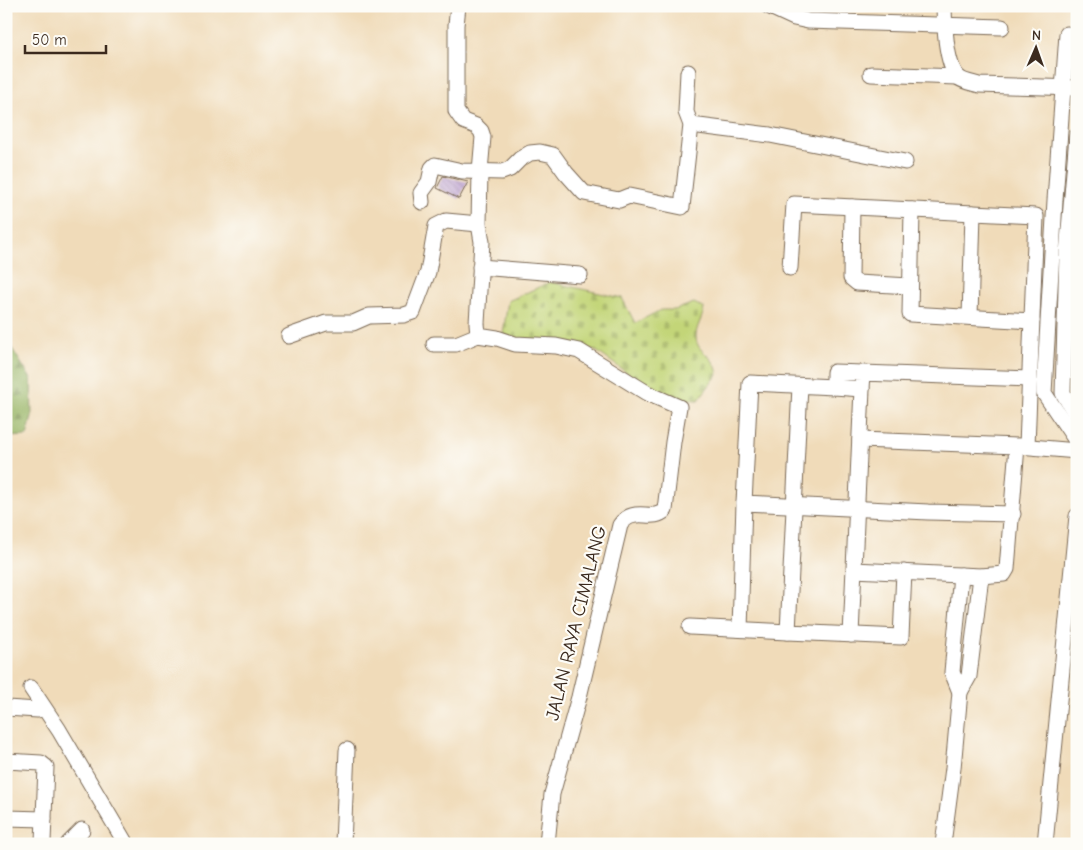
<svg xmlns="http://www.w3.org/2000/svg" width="1083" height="850" font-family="'Comic Neue',sans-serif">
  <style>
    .forest { fill: url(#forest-firs); stroke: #6a7043 }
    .cemetery { fill: url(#cemetery-stones); stroke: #7f804b }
    .building { fill: url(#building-back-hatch) }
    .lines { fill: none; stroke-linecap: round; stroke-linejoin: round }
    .minor-casing { stroke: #7a6854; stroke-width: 17 }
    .minor { stroke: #fff; stroke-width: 15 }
    .labels { text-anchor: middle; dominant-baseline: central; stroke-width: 4.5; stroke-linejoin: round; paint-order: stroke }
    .street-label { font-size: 19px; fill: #3b2a1e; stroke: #fdfcf7 }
  </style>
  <defs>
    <pattern id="forest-firs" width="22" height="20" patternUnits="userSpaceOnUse" patternTransform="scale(1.25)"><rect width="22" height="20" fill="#9ab668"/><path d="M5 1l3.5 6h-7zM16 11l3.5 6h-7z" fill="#7f9455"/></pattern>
    <pattern id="cemetery-stones" width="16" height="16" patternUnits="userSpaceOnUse" patternTransform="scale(1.25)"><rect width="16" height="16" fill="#c3d578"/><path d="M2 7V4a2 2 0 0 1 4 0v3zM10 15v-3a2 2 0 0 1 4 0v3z" fill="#a8b767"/></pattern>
    <pattern id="building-back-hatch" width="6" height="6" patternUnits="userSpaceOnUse" patternTransform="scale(1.25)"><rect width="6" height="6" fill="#bb9ecf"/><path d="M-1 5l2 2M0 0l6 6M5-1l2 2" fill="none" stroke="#9981a7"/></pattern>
  </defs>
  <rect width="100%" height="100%" fill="#fdfcf7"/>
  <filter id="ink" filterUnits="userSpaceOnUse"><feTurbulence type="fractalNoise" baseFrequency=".02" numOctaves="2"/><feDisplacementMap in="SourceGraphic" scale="10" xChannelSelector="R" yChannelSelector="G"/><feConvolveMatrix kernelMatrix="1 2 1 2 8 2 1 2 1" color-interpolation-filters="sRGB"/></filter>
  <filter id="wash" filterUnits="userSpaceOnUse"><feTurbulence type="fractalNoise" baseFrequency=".0096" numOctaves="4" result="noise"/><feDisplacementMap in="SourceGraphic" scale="20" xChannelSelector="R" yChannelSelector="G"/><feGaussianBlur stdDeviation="1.12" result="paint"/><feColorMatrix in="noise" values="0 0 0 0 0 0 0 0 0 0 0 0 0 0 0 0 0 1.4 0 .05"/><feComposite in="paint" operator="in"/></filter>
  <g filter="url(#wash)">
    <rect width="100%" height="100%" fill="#f0dbb9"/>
    <polygon class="forest" points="6,344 11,347 31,379 32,417 27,436 6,437"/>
    <path class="cemetery" d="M550,282L622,298L635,323L661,310H675L694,303L704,308C703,318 695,328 696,338C697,351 708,353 714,363C716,365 717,371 718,374L698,400L662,398L595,350L563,342L520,343L503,334L508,301Z"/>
    <g id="blocks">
      <polygon class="building" points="443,176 468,182 459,199 437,188"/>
    </g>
  </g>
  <g filter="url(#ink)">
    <use href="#blocks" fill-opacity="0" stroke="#7a6854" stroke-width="1"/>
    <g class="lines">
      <defs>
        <g id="minor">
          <path d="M458,6L456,25V111L463,121L476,126L481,131L483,137L480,171L479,224L482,242L477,323L478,335L497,338L515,344L556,346L579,351L647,393L679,407L673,442L665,510C652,523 634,505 620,525L579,697L552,794L547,844"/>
          <polyline points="768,6 794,18 808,21 1002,27"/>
          <path d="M944,6C944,23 946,63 957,76C962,82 973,83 979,85L1077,88"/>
          <polyline points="1067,34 1055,200 1044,393 1077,442"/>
          <polyline points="871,74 958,77"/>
          <polyline points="691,125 770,135 905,162"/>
          <polyline points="1077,136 1067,254 1063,393 1077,417"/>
          <polyline points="422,202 421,193 429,182 432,168 435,165 462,171 502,172 510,169 520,159 530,153 540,152 553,155 566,173 584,193 619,200 629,196 682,207 691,125 686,112 688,72"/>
          <polyline points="852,207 851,278 857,283 910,286"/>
          <polyline points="912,210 910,314 1032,321"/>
          <polyline points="480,267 580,275"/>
          <polyline points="790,268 794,204 1036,216 1027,446"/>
          <polyline points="970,317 973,213"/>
          <polyline points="289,336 326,323 353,323 369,316 404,315 413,312 428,272 436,226 446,221 479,224"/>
          <polyline points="434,344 456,344 478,335"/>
          <polyline points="863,373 862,389 834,387 834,372 1029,379"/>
          <polyline points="800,386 788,632 901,637 904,572"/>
          <polyline points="834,387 750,383 744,503 928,512 1013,514"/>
          <polyline points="1019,446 1077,451"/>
          <polyline points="854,570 981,576 1004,574 1007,569 1017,446 860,440"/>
          <polyline points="961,575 952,672 960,692 969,676 981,576"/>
          <polyline points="690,627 788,632"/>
          <polyline points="740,629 744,503"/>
          <polyline points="851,635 862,389"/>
          <polyline points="31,688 59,730 126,844"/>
          <polyline points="6,708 38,710"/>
          <polyline points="6,761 41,763 46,767 43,842"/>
          <polyline points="6,818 44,819"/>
          <polyline points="68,844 82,830"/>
          <polyline points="343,844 347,750"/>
          <polyline points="943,844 953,768 960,692"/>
          <polyline points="1045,844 1077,516"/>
        </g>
      </defs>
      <use href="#minor" class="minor-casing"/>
      <use href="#minor" class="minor"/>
    </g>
  </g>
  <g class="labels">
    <g class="street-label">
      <text transform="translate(576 623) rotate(-76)">JALAN RAYA CIMALANG</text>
    </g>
  </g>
  <rect width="1083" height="850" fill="none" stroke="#fdfcf7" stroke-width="25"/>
  <g transform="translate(1036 48) rotate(2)" stroke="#fdfcf7" stroke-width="4" paint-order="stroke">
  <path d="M0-4L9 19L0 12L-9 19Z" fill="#3b2a1e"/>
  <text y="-8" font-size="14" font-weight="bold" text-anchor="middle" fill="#3b2a1e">N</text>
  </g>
  <path d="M25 45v8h81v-8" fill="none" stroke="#3b2a1e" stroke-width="2.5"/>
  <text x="32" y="45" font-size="15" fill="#3b2a1e" stroke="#fdfcf7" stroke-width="4" paint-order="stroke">50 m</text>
</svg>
